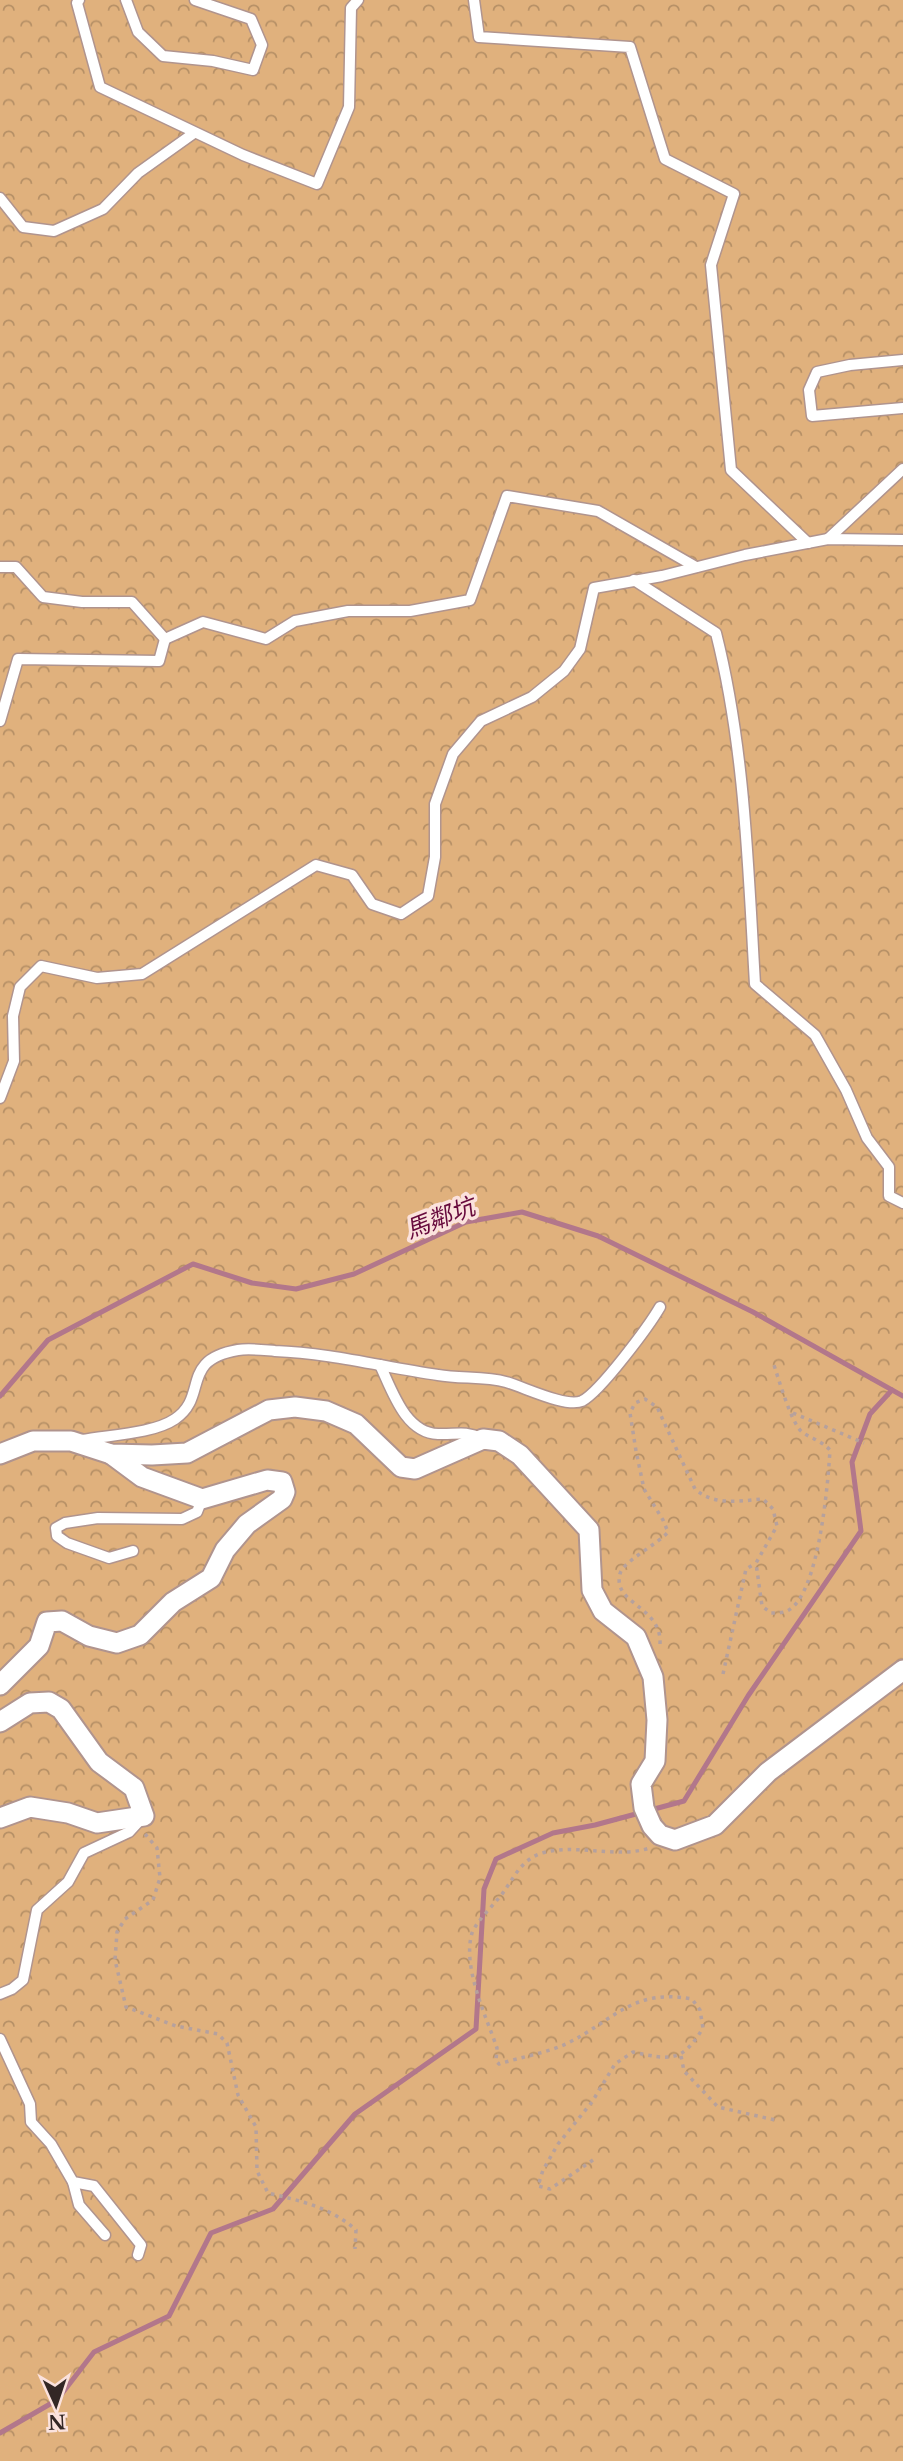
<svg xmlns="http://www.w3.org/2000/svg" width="903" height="2461" font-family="'Libre Baskerville','Noto Sans TC',serif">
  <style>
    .forest { fill: url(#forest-crowns) }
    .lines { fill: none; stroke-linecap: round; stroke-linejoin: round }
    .stream { stroke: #b2778b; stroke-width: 5 }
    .service-casing { stroke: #b0948e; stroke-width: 13 }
    .minor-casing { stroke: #b0948e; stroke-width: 23 }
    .path { stroke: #b6a19d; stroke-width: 3.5; stroke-dasharray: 3.5 5; stroke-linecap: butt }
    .service { stroke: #fff; stroke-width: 10 }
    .minor { stroke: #fff; stroke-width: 19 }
    .labels { text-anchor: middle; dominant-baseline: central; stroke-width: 7; stroke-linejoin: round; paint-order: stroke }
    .water-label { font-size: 24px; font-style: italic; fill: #67093c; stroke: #fbe2dd }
  </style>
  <defs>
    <pattern id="forest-crowns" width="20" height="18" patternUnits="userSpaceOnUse" patternTransform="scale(1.75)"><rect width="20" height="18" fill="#e0b17d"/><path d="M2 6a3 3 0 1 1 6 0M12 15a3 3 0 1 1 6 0" fill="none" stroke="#b69066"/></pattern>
  </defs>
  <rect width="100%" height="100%" fill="#fbe2dd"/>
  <rect class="forest" x="0" y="0" width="903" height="2461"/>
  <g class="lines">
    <g class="stream">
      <polyline points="0,1396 48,1340 193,1264 252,1283 296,1289 354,1274 466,1222 522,1212 598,1236 753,1312 903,1396"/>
      <polyline points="0,2433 57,2400 94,2352 169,2316 211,2233 273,2209 355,2114 476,2029 484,1889 496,1859 553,1833 595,1825 684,1801 748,1696 861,1531 852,1462 870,1414 892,1390"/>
    </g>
    <defs>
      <g id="service">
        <polyline points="79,0 77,3 100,87 243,155 317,184 349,107 351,8 358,0"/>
        <polyline points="126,0 138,32 163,56 213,61 253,70 262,45 251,19 195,0"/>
        <polyline points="474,0 479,37 630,47 665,159 734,194 711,265 731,470 808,543"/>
        <polyline points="0,198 23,227 54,231 103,209 138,173 194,133"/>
        <polyline points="903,360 850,365 817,372 809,390 812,416 903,408"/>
        <polyline points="828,539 903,469"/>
        <polyline points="0,567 16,567 43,597 82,602 132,602 165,639 203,622 266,639 295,621 348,611 410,611 470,600 507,496 598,511 696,567"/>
        <path d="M634,580L716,633C745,748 748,866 755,984L815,1035L846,1090L867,1138L889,1167V1196L903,1203"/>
        <polyline points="0,721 18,659 159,661 165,639"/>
        <polyline points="0,1098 14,1061 13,1016 20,987 41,966 97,978 142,974 316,865 352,875 372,904 401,914 428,896 435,857 435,804 453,754 481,721 532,697 564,671 580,649 594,588 662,576 745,555 828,539 903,540"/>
        <path d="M380,1365C392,1390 405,1433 438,1434C454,1435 465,1430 481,1438"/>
        <path d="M82,1440C108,1435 153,1434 175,1419C209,1396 179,1360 238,1350C249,1348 263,1350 275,1351C330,1353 383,1367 438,1375C460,1379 485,1376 506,1382C524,1387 566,1408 582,1401C600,1392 649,1326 660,1307"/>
        <polyline points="133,1551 109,1558 67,1543 57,1536 56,1528 65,1523 98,1518 182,1519 197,1512 202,1499"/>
        <polyline points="0,1994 12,1989 23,1980 37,1910 68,1882 84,1853 129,1832 141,1819"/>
        <polyline points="0,2039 30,2104 31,2122 51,2144 73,2182 94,2186 141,2245 138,2255"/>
        <polyline points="73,2182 79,2205 105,2235"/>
      </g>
      <g id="minor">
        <polyline points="0,1454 33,1441 71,1441 111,1454 152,1455 187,1453 269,1410 295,1407 326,1411 356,1424 401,1467 415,1469 483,1439 499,1441 520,1455 589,1530 592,1590 603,1611 636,1637 653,1677 657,1720 655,1761 641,1784 644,1808 652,1826 660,1835 675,1840 715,1825 768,1772 903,1670"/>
        <polyline points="0,1685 39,1646 47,1622 62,1621 89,1636 117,1643 140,1635 173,1602 211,1578 225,1550 247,1524 282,1499 285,1492 282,1482 267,1480 202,1499 142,1477 111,1454"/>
        <polyline points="0,1722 30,1703 49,1702 61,1709 99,1762 134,1788 144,1816 97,1823 68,1813 30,1807 0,1818"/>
      </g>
    </defs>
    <use href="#service" class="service-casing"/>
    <use href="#minor" class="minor-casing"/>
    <g class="path">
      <polyline points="793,1413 864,1443"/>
      <path d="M660,1644C662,1606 612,1604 620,1574C622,1562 658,1544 668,1532L663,1520L644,1489L636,1451L630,1413L635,1403L645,1399L657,1407L695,1489C714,1506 739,1501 763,1499L773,1509L777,1526L756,1563L762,1606L771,1613C775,1613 783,1613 787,1611C819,1596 828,1483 830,1450C821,1440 809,1438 801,1431C791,1422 778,1377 773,1362"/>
      <polyline points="723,1674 746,1569 756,1563"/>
      <path d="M145,1834L157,1848L160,1878L153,1900L125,1919L117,1932L115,1960L126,2007L176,2026L218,2034L227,2043L238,2095L256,2127L257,2171L268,2193C301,2201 330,2207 356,2230L355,2249"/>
      <polyline points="681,2056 684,2071 718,2107 775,2120"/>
      <path d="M593,2160L550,2189L538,2186L543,2170L558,2144L592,2102L615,2064L633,2052C670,2060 682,2063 703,2028L700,2010L692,1999C633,1988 614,2020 568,2043C547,2053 521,2057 499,2064L496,2061L497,2048C486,2016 462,1967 472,1933C477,1920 497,1902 505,1890C515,1875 523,1859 542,1853C578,1843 615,1859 650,1848"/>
    </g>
    <use href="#service" class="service"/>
    <use href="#minor" class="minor"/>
  </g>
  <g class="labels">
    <g class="water-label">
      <text transform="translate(440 1218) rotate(-21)">馬鄰坑</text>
    </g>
  </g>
  <g transform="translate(56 2405) rotate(177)" stroke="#fbe2dd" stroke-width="5" paint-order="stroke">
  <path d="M0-5L12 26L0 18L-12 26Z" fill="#332725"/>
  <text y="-10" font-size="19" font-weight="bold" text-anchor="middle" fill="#332725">N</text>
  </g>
</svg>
